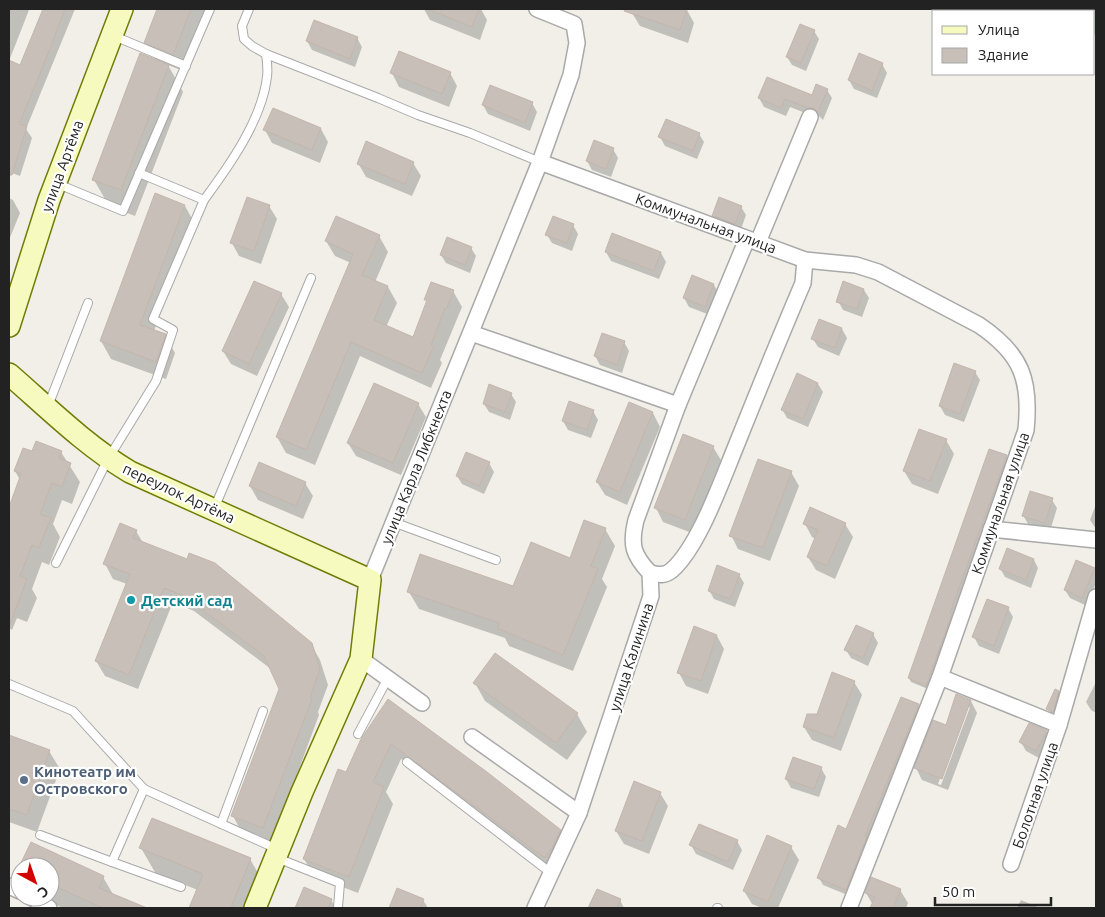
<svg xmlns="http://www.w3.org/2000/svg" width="1105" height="917" font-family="Ubuntu,sans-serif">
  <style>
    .forest { fill: #add19e }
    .shadow { fill: #0003; fill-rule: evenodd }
    .building { fill: #c7bfb8; stroke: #c4b6ab }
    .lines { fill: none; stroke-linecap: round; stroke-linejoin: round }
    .lane-casing { stroke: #a9a9a9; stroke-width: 10 }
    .street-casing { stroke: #a9a9a9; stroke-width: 18 }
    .secondary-casing { stroke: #707d05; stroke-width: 24 }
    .lane { stroke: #fff; stroke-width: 8 }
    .street { stroke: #fff; stroke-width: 15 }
    .secondary { stroke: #f7fabf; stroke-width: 21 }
    .culture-dot { fill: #0f9aa8; stroke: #fff; stroke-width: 2 }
    .service-dot { fill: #5c6f8a; stroke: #fff; stroke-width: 2 }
    .labels { text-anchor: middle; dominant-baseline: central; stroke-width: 4.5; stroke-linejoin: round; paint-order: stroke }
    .street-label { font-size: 15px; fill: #222; stroke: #fff }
    .culture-label { font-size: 15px; font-weight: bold; fill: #0d838f; stroke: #fff; text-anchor: start }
    .service-label { font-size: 15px; font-weight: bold; fill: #4e5e75; stroke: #fff; text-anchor: start }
  </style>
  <rect width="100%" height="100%" fill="#f2efe9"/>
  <polygon class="forest" points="1068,9 1096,9 1096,36 1094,34 1094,11 1070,11"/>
  <g class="shadow">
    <polygon points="9,9 29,10 9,61"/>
    <polygon points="44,9 75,9 26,129 32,138 20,176 9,172 9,122 24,126 11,118 9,120 9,89 18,66 21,67"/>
    <polygon points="158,9 208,9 183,71 168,65 183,92 135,216 109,206 94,180 156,61 146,42"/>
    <polygon points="424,9 481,9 487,20 480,40 430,20"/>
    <polygon points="634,9 687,10 694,23 688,43 640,26 632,13"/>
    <polygon points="814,31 819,39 806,71 792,65 787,57"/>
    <polygon points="357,38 362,47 355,67 312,50 307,41"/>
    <polygon points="860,55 882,64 887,73 877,98 854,89 849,80"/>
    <polygon points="392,73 450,73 457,86 449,107 399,87"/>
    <polygon points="827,90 832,98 823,120 819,116 813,116 790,107 786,116 764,107 759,98 812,97"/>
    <polygon points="532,103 537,112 530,131 488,114 483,105"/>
    <polygon points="273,110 321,129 328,142 320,163 272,143 265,130"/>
    <polygon points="699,134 704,142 697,159 665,146 660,137"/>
    <polygon points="613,149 618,158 611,177 592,170 587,161"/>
    <polygon points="358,163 413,163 421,176 412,196 366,177"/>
    <polygon points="9,198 13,200 20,213 9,240"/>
    <polygon points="185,206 195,224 154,331 165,335 175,353 166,379 111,359 101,341"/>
    <polygon points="269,206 277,219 261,264 239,256 232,243"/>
    <polygon points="741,207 746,215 740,232 718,224 713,216"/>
    <polygon points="573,225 578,234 572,251 552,243 547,235"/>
    <polygon points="612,235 661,253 666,262 659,279 611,261 606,252"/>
    <polygon points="379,236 388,252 375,282 388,287 397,303 386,327 414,339 427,302 426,299 453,291 462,307 440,360 442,363 431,388 360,356 315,465 286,453 277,437 351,263 335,256 326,241"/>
    <polygon points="471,248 476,256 470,273 446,263 441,255"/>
    <polygon points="714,285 719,294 710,315 689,307 684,298"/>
    <polygon points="864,290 869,298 862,317 843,310 838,301"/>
    <polygon points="281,294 289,307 257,376 231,364 223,351"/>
    <polygon points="842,329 847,338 839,356 818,347 813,339"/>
    <polygon points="624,342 629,351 622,373 600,365 595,356"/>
    <polygon points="975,372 980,380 964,422 945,415 940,406"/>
    <polygon points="818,384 823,392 808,427 787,418 782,409"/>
    <polygon points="511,394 516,402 510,420 489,412 484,404"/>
    <polygon points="418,404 426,417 401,475 356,456 348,443"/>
    <polygon points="630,404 653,413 660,427 627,505 605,495 597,482"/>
    <polygon points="593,411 598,420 591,438 568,430 563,421"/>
    <polygon points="946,440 954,454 938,494 912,484 904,471"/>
    <polygon points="713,447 721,460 692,533 663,522 656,508"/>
    <polygon points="61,452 80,482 72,504 62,500 53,524 60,537 49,565 42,562 32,589 37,598 27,622 17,618 12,630 9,628 9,504 11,505 20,480 15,471 32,453"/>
    <polygon points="1006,456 1008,460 952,616 953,619 928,689 911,682 909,678"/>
    <polygon points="489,463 494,472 484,494 462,484 457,476"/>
    <polygon points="791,472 799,486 770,561 738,549 731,535"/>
    <polygon points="305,483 313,496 303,519 258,500 250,486"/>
    <polygon points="1052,500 1057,508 1050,531 1028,524 1023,515"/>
    <polygon points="1096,504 1096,529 1090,520"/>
    <polygon points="805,524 845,524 853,537 835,579 816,570 808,557 816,539 812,537"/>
    <polygon points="605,529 615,546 602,579 607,587 573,671 509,646 505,638 419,609 409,592 514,587 571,559"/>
    <polygon points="136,531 143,543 311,644 320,660 328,685 318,712 319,715 272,842 241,831 233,816 280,689 271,669 194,611 173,602 138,689 105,676 96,661 127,584 113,579 105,564"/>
    <polygon points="1034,560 1038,568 1031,588 1005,577 1000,568"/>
    <polygon points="1094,569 1096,573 1096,583 1087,606 1070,598 1065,590"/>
    <polygon points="739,575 744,583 735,607 714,599 709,590"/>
    <polygon points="1008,608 1013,617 999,654 979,646 974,637"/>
    <polygon points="873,634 878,643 868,666 851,658 846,650"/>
    <polygon points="717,636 724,649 708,694 686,686 679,673"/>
    <polygon points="854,682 862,695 841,751 812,740 804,727"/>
    <polygon points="1096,682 1096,713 1091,710 1086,702"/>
    <polygon points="475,683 577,714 587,732 567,760 485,701"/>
    <polygon points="1058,692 1063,700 1053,717 1048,709"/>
    <polygon points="388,701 560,831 570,848 554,874 401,759 386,792 393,804 358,893 314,876 304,859 346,773"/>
    <path d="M971,701L977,713L948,790L922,780L916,768ZM967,707H970L941,785L938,784Z"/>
    <polygon points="918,705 922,712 850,896 823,885 819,878"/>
    <polygon points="1046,731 1051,740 1041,759 1026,751 1021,742"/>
    <polygon points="9,737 49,751 60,769 37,832 9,822"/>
    <polygon points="821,768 826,777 819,797 791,788 786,779"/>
    <polygon points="660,793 668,806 649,854 624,844 616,831"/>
    <polygon points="737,841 742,850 733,870 696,854 691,845"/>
    <polygon points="31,844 103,877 114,896 145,908 63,908 39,897 50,897 50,867 21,867"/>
    <polygon points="791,847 799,860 778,908 762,908 752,904 744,891"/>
    <polygon points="141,848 250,859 265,885 256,908 190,908 198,890 156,874"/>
    <polygon points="305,888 331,900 336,908 296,908"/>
    <polygon points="398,890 423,900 428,908 390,908"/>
    <polygon points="597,890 620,900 624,908 589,908"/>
    <polygon points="900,890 908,903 906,908 872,908 873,905 866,893"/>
    <polygon points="1021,900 1040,908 1017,908"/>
  </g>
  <g class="building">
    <polygon points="43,9 65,9 44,64 19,124 27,126 12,175 9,175 9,60 20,65"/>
    <polygon points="157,9 191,9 173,55 144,43"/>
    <polygon points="428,9 479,9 472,27"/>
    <polygon points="625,9 687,9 680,30 624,11"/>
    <polygon points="314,20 358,37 350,59 306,41"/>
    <polygon points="800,24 815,30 801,63 786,57"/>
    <polygon points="399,51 451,72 442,94 390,73"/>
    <polygon points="140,53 169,65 121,190 92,180"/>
    <polygon points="859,53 883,63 872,91 848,80"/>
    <polygon points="767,77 812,95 816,84 828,89 818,112 813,108 808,108 785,99 781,108 758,98"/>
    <polygon points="490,85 533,102 525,123 482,105"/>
    <polygon points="273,108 321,128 312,150 263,130"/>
    <polygon points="666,119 700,133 693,151 658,137"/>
    <polygon points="594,140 614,148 606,169 586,161"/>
    <polygon points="366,141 414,162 405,184 357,164"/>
    <polygon points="155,193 185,205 140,325 166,334 156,362 100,341"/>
    <polygon points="247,197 270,205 254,251 230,243"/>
    <polygon points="719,197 742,206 735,224 712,216"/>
    <polygon points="336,216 380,235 362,275 388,286 374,320 413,337 427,300 424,300 431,282 454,290 447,308 445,308 431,345 434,346 422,373 351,342 306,450 276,437 353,254 325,241"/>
    <polygon points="553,216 574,224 567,243 545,235"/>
    <polygon points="612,233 661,252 654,271 605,252"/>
    <polygon points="447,237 472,247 465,265 440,255"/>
    <polygon points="692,275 714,284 705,307 683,298"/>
    <polygon points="254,281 282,293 249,364 222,351"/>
    <polygon points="843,281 864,289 857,309 836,302"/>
    <polygon points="819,319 842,328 835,348 811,339"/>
    <polygon points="602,333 625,341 617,365 594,356"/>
    <polygon points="954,363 976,371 960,414 939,406"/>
    <polygon points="797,373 818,383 803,419 781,410"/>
    <polygon points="374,383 419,403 393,463 347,443"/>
    <polygon points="489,384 512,393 505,412 483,404"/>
    <polygon points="569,401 594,410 587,430 562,421"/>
    <polygon points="629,402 653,412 620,492 596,482"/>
    <polygon points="919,429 947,439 930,481 903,471"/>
    <polygon points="683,434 714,446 685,520 654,508"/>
    <polygon points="36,441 62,451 59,458 71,463 62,487 52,483 40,514 51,518 39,548 32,545 20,576 27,579 10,624 9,507 21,474 14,471 23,448 32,451"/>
    <polygon points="989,449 1007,455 950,613 952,614 926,686 908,678"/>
    <polygon points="466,452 490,462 479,486 456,476"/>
    <polygon points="758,459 792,471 763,548 729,536"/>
    <polygon points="259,462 306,482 296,506 249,486"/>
    <polygon points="1030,491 1053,498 1045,523 1022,516"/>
    <polygon points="810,507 846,523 827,566 807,557 818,530 803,524"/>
    <polygon points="584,520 606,528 591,566 598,569 563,655 498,629 499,623 407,592 420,554 513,586 531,542 570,558"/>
    <polygon points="120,523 137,530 133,538 187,559 189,553 215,563 312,643 320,669 310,698 312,699 263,828 231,816 279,689 264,656 184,596 164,588 129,675 95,661 130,574 103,564"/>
    <polygon points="1007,548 1034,559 1026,580 999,569"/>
    <polygon points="1076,560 1095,568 1082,598 1064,590"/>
    <polygon points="717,565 740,574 730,599 708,591"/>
    <polygon points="987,599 1009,607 994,646 972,637"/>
    <polygon points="856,625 874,633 863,658 844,650"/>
    <polygon points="694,626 717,635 701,681 677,673"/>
    <polygon points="495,653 578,713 556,743 473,683"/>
    <polygon points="832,672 855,681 834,738 803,727 807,714 817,714"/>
    <polygon points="1055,689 1059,691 1053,712 1046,709"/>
    <polygon points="956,694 971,700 942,779 914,768 933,720 946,725"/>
    <polygon points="901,697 919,704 865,836 867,837 846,890 817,878 838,825 846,829"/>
    <polygon points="388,699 487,772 561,830 552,848 545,858 391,744 373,782 384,787 349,877 303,859 338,769 346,772 361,739"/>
    <polygon points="1029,723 1047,730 1036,751 1019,742"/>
    <polygon points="9,735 50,750 27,815 9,809"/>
    <polygon points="793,757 822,767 814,789 785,779"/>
    <polygon points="634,781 661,792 642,841 615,831"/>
    <polygon points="152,818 251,858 231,908 189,908 203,874 139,848"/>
    <polygon points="699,824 738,840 728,862 689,845"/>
    <polygon points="767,835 792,846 768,902 743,891"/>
    <polygon points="31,842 104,876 99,888 147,908 103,908 50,884 50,867 19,867"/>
    <polygon points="871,877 901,889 893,908 870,908 875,897 865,893"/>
    <polygon points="304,887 332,899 328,908 295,908"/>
    <polygon points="397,888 424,899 420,908 389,908"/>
    <polygon points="597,889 621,899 617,908 588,908"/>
  </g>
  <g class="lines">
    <defs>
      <g id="lane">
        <polyline points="249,9 242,26 244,39 252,46 266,54 378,98 418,115 470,133 540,162"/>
        <polyline points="114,36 186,66"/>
        <polyline points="58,184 123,211 210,9"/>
        <path d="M204,200C229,166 262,120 267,77C268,70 267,61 266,54"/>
        <polyline points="48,406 88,303"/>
        <polyline points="214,509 311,278"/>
        <polyline points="393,522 496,560"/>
        <polyline points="56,563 108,459 156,381 173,330 153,319 204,200 139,173"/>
        <polyline points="9,684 73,711 144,789"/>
        <polyline points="358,734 388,678"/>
        <polyline points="407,762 551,873"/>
        <polyline points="221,824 263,711"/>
        <polyline points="40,835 112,862 144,789 277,849"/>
        <polyline points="277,858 340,883 338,907"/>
        <polyline points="112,862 181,887"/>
        <polyline points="717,908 718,908"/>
      </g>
      <g id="street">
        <path d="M540,162L805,260L856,265L878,272L979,325C1022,354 1031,380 1026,430L940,677L849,908"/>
        <polyline points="758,242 810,117"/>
        <polyline points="471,333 678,405"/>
        <polyline points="991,529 1096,540"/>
        <path d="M650,573C659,575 665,576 672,570C699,546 722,480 736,446C758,391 780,337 803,283L805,260"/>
        <polyline points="370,580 540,162 571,75 577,43 574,24 537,9"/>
        <polyline points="361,659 422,703"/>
        <polyline points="940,677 1059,725"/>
        <polyline points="472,737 579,813"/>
        <polyline points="1011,864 1059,725 1096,597"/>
        <polyline points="9,886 20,891"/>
        <polyline points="31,897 49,908"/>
        <path d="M535,908L579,813L651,596L650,573C633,555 630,545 636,520L678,405L747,239"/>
      </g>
      <g id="secondary">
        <polyline points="9,326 49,200 122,9"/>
        <path d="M9,374C48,408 85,445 130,472L370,580L361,659L302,792L255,908"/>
      </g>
    </defs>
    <use href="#lane" class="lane-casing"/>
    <use href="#street" class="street-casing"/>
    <use href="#secondary" class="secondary-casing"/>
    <use href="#lane" class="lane"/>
    <use href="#street" class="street"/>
    <use href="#secondary" class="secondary"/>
  </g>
  <circle class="culture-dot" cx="131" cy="600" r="5"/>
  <circle class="service-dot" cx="24" cy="780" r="5"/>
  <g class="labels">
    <g class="street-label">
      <text transform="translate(62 166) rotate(-70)">улица Артёма</text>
      <text transform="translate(706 223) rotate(20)">Коммунальная улица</text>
      <text transform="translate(416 467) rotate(-68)">улица Карла Либкнехта</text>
      <text transform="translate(179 493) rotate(25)">переулок Артёма</text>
      <text transform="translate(1000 503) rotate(-71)">Коммунальная улица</text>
      <text transform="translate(631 657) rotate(-72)">улица Калинина</text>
      <text transform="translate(1035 795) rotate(-71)">Болотная улица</text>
    </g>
    <g class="culture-label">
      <text x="141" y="600">Детский сад</text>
    </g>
    <g class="service-label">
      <text x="34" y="771">Кинотеатр им<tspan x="34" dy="17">Островского</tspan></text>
    </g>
  </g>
  <rect width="1105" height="917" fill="none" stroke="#222222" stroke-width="20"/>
  <rect x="932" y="10" width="162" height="65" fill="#ffffff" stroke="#a7a7a7"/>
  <rect x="942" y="26" width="25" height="8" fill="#f7fabf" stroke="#a7a7a7"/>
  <text x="978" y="35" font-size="15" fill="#222222">Улица</text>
  <rect x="942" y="48" width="25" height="15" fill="#c7bfb8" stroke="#a7a7a7"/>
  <text x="978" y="60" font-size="15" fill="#222222">Здание</text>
  <g transform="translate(35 882) rotate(140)"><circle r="24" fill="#ffffff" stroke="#a7a7a7"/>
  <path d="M0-4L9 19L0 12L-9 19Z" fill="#d40000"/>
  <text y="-8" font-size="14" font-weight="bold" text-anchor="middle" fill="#222222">С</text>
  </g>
  <path d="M935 897v8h116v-8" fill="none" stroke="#222222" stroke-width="2.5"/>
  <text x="942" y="897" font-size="15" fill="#222222" stroke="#ffffff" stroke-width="4" paint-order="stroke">50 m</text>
</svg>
